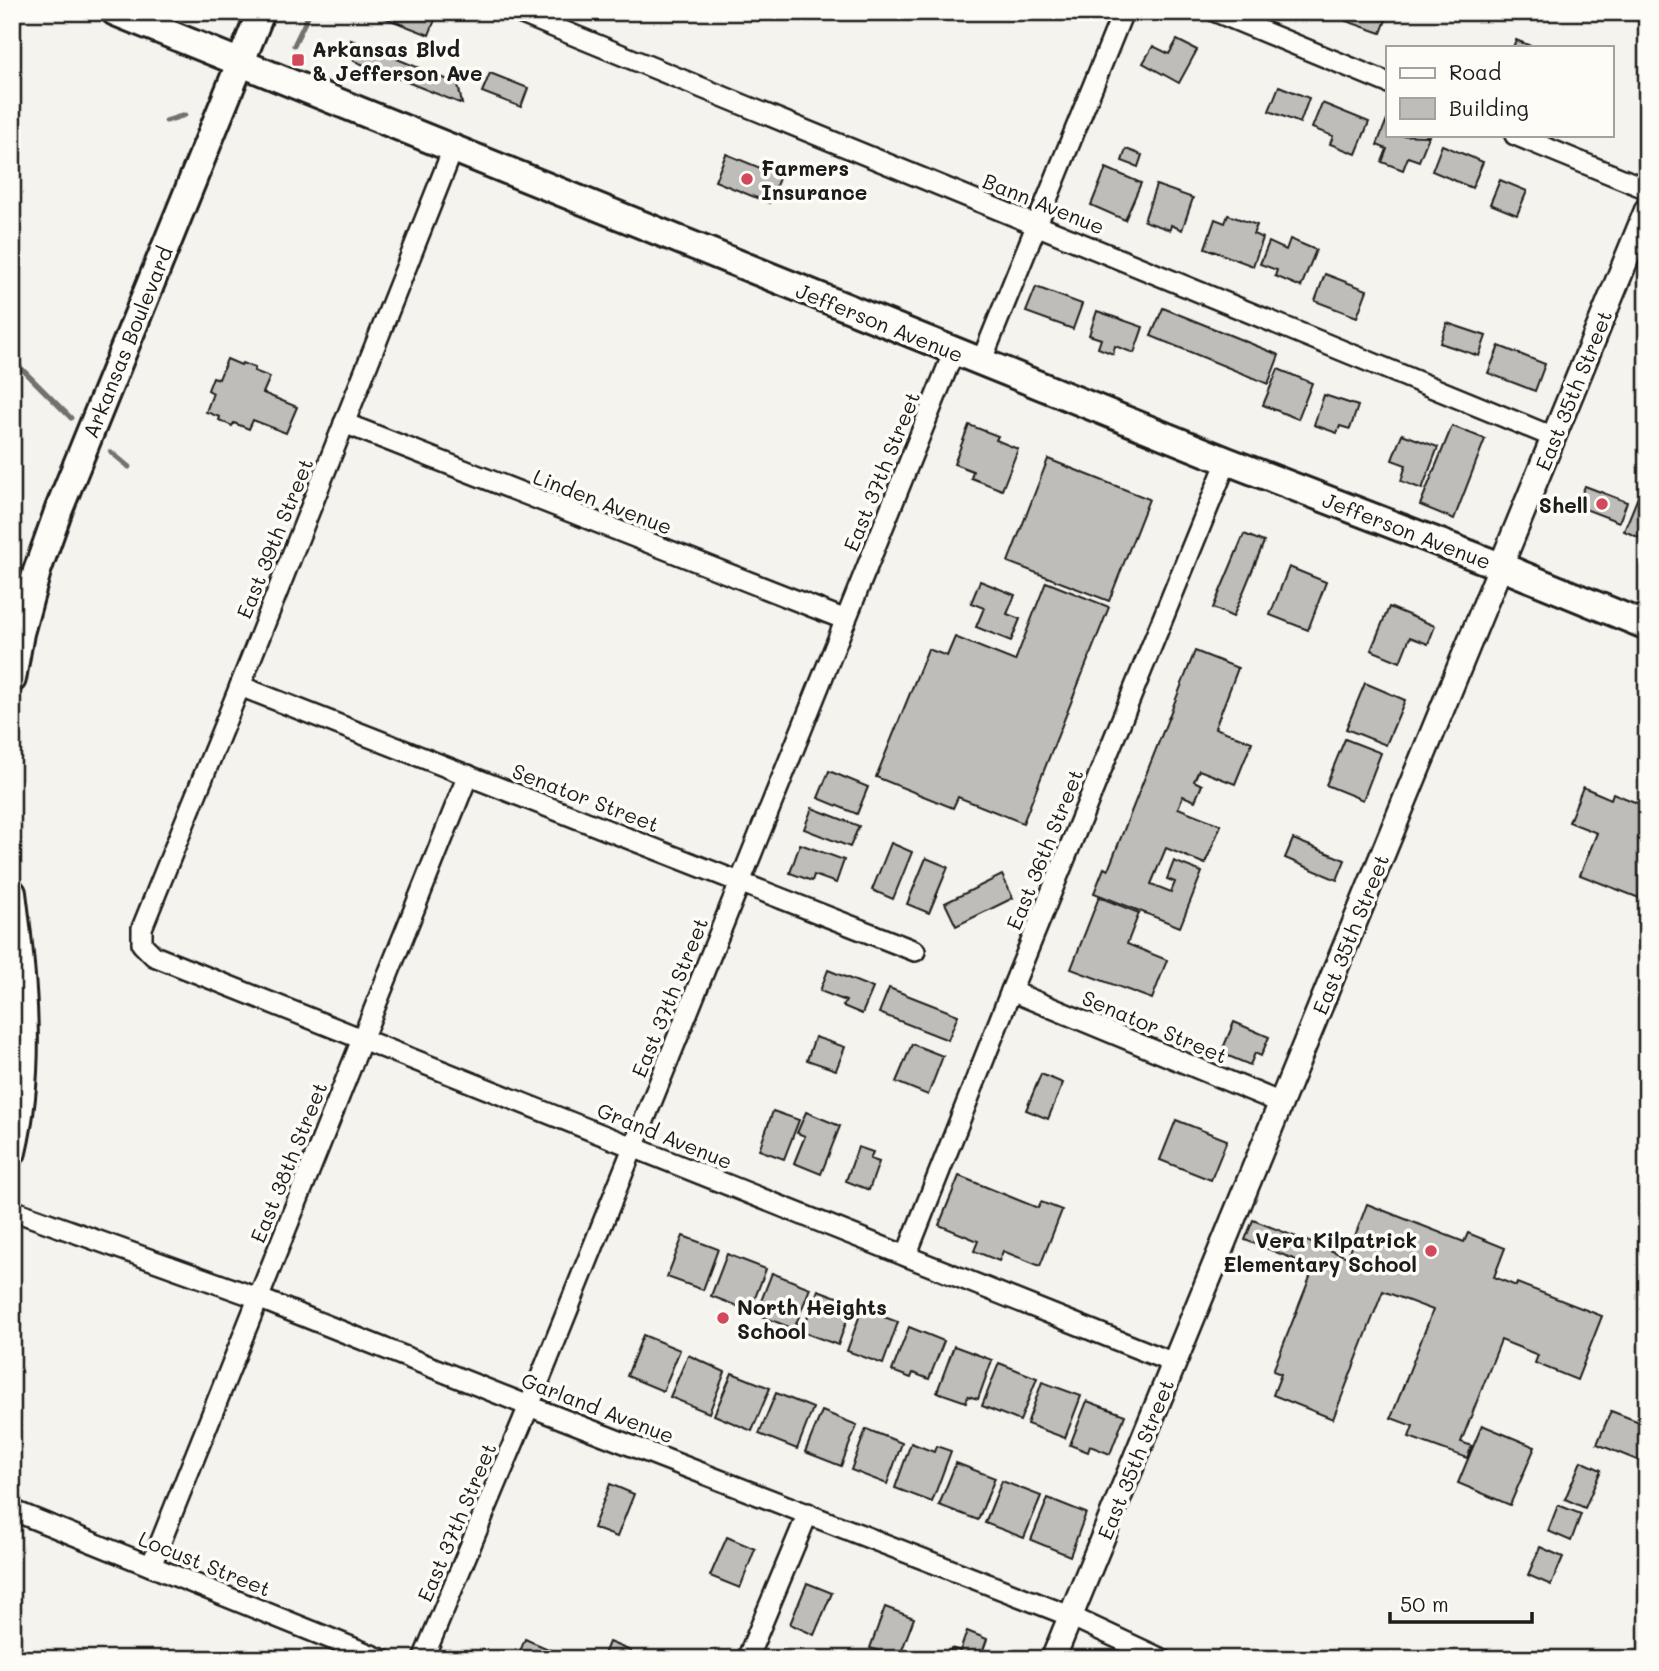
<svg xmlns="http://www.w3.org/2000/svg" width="1659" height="1671" font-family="Mali,sans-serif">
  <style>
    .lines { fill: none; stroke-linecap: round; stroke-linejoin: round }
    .stream { stroke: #72716f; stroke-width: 5 }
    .building { fill: #bebdba; stroke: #1c1c1c; stroke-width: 2 }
    .minor-casing { stroke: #1c1c1c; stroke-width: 24 }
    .tertiary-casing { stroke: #1c1c1c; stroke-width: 28 }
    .secondary-casing { stroke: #1c1c1c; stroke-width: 32 }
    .minor { stroke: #fdfcf7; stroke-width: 19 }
    .tertiary { stroke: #fdfcf7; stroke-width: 23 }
    .secondary { stroke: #fdfcf7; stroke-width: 26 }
    .poi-dot { fill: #d1495b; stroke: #fdfcf7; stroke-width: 2.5 }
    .labels { text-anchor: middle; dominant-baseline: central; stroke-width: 7; stroke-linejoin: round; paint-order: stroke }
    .poi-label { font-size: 21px; font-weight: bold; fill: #1c1c1c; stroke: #fdfcf7; text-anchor: start }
    .street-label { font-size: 21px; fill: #1c1c1c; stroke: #fdfcf7 }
  </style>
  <rect width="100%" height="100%" fill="#f4f3ee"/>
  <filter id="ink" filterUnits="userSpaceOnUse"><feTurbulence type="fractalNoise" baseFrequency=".0143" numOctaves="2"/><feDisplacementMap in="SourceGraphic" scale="14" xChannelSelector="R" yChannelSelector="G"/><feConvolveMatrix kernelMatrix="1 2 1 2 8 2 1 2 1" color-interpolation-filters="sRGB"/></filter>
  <g filter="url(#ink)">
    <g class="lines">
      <g class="stream">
        <polyline points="294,45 310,12"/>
        <polyline points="166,121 185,115"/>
        <polyline points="12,359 71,418"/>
        <polyline points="111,452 129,467"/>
      </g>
    </g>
    <g class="building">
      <polygon points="370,12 438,12 429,35"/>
      <polygon points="1349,12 1389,12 1381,33 1346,21"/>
      <polygon points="351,40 458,84 462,104 354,61"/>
      <polygon points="1177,40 1197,50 1179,83 1143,63 1153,46 1169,54"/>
      <polygon points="1516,40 1533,47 1513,47"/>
      <polygon points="490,73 528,88 521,107 482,92"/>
      <polygon points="1279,86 1309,98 1300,123 1269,111"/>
      <polygon points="1322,103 1369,122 1356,154 1330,144 1333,136 1312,128"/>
      <polygon points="1387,119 1388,135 1429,136 1419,161 1408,157 1403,170 1382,162 1387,149 1377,145"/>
      <polygon points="1442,145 1483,162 1472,188 1432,171"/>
      <polygon points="1126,149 1142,155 1138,167 1122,161"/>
      <polygon points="726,154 780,176 769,203 715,181"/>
      <polygon points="1106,168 1141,183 1125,220 1091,205"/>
      <polygon points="1500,180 1527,191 1517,215 1490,204"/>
      <polygon points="1156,185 1193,198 1182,230 1171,225 1170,230 1144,221"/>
      <polygon points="1228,215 1257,225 1253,234 1263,238 1253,266 1205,248 1215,219 1225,223"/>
      <polygon points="1290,239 1316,250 1301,287 1275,276 1277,270 1260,264 1269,242 1286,250"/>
      <polygon points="1325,274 1367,290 1357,317 1315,301"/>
      <polygon points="1036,287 1082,304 1073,329 1026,312"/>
      <polygon points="1163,308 1279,355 1268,384 1151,336"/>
      <polygon points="1097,311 1143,327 1134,353 1115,346 1113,354 1098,348 1101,339 1089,335"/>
      <polygon points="1447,323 1486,336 1479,356 1440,343"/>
      <polygon points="1499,346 1545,364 1535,391 1488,373"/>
      <polygon points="227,359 241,365 242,363 255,368 254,371 270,377 263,393 297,407 286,433 253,420 249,429 234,423 232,426 219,420 220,417 206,412 213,393 208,390 213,377 219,379"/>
      <polygon points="1278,369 1312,383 1298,419 1263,405"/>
      <polygon points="1324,395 1358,406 1350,429 1340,426 1337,433 1314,425"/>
      <polygon points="969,425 998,436 996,440 1018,449 1002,490 971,478 973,471 954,464"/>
      <polygon points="1452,426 1485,439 1454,519 1420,505"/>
      <polygon points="1402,434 1438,447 1422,489 1401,481 1406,465 1392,460"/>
      <polygon points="1048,459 1149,499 1109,601 1008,562"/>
      <polygon points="1647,475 1647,541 1624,531"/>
      <polygon points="1585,486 1627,502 1619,522 1577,506"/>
      <polygon points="1244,534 1264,542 1233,617 1213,608"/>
      <polygon points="1289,567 1326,582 1308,630 1270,615"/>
      <polygon points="980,581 1015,595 1007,614 1020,619 1011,641 976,627 984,608 971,603"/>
      <polygon points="1046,582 1109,607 1023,823 958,797 953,808 876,777 928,649 947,656 955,637 1015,661"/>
      <polygon points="1389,607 1435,626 1428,644 1410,637 1400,662 1371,650"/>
      <polygon points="1195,651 1238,668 1215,728 1252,742 1235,784 1199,770 1194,781 1202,785 1195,801 1183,796 1178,808 1221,825 1205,864 1166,848 1151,884 1171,892 1175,882 1167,879 1174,861 1202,872 1180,927 1094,893 1104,868 1108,870"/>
      <polygon points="1365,683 1405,700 1386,745 1346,729"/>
      <polygon points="1345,739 1381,753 1363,800 1326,785"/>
      <polygon points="829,771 868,787 857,814 818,798"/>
      <polygon points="1583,787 1611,799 1613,793 1647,807 1647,901 1580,875 1597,833 1569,822"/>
      <polygon points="812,808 859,826 850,847 804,829"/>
      <polygon points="1293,839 1345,860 1337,880 1285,858"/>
      <polygon points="891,843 912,852 893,899 872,890"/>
      <polygon points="800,844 844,860 836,883 814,875 812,881 790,873"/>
      <polygon points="926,858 948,867 929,913 907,904"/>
      <polygon points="1002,875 1013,898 956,926 945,903"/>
      <polygon points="1099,897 1139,913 1127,944 1167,960 1152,999 1071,969"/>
      <polygon points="828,970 873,988 862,1014 843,1006 846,1001 820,991"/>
      <polygon points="889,988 958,1015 948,1040 879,1013"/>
      <polygon points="1234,1022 1269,1037 1261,1056 1255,1053 1250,1065 1221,1053"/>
      <polygon points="815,1037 845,1047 836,1070 807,1060"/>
      <polygon points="912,1044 943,1056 928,1095 896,1082"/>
      <polygon points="1041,1074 1063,1083 1048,1119 1026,1110"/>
      <polygon points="773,1111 799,1120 784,1159 759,1150"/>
      <polygon points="806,1112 840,1126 821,1174 794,1163 805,1136 797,1133"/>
      <polygon points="1176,1120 1227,1140 1211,1180 1160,1160"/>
      <polygon points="858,1147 873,1152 870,1159 879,1162 869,1190 846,1181"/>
      <polygon points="959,1176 1038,1208 1041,1202 1062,1210 1040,1266 1003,1251 999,1261 974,1251 978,1241 939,1225"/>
      <polygon points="1367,1204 1464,1242 1468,1233 1505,1248 1494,1277 1516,1286 1517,1283 1602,1316 1577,1380 1535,1363 1538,1355 1501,1340 1461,1442 1472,1446 1467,1458 1409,1437 1413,1426 1391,1418 1433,1310 1383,1291 1333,1419 1273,1395 1281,1374 1273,1371 1314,1267 1245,1240 1253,1220 1347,1257"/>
      <polygon points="683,1236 718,1249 703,1290 667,1277"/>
      <polygon points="727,1254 766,1269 750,1311 711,1296"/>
      <polygon points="772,1273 810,1288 794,1329 756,1314"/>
      <polygon points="818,1290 853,1303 838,1345 802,1332"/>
      <polygon points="862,1309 898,1322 883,1364 847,1351"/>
      <polygon points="909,1327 944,1341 929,1379 913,1373 911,1378 892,1371"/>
      <polygon points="643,1335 680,1350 663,1391 627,1376"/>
      <polygon points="954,1346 992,1360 978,1399 968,1396 966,1402 937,1392"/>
      <polygon points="688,1355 725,1372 709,1413 670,1397"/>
      <polygon points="999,1363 1037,1378 1020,1421 982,1406"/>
      <polygon points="732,1373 770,1388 752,1431 714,1415"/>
      <polygon points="1042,1382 1081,1396 1065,1438 1027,1424"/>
      <polygon points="776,1393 813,1408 797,1449 759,1434"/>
      <polygon points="1087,1401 1125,1415 1110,1454 1090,1446 1088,1452 1070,1445"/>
      <polygon points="822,1411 857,1425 841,1466 805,1452"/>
      <polygon points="1611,1411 1647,1425 1647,1464 1597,1444"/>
      <polygon points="1482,1425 1535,1447 1510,1505 1458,1483"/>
      <polygon points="866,1429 902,1443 887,1484 851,1470"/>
      <polygon points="911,1443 934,1452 936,1446 951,1451 932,1502 895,1488"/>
      <polygon points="1581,1461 1601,1470 1585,1508 1565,1499"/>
      <polygon points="956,1463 995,1478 978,1520 939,1505"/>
      <polygon points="1002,1481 1041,1496 1024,1538 985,1523"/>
      <polygon points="610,1484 634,1494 617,1537 593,1528"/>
      <polygon points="1048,1498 1086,1513 1070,1556 1031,1540"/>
      <polygon points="1558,1505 1581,1514 1571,1541 1548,1531"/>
      <polygon points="727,1537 755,1549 740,1588 710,1576"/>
      <polygon points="1540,1547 1563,1557 1551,1585 1528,1575"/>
      <polygon points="807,1583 832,1593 814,1635 790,1624"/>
      <polygon points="885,1607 914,1618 899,1658 870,1648"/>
      <polygon points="967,1631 987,1639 980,1659 947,1659 951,1648 960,1651"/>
      <polygon points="525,1639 565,1656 564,1659 517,1659"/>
      <polygon points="609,1642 631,1651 627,1659 602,1659"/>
    </g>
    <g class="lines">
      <defs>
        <g id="minor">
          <polyline points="517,12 1553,437"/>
          <polyline points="1216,12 1388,83"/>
          <polyline points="1515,135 1647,189"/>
          <polyline points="453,149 240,686 142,928 142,944 154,956 1174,1363"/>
          <polyline points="981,362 1123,12"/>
          <polyline points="344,423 846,620"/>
          <polyline points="240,686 915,951"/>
          <polyline points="1011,991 1281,1103"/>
          <polyline points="12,1210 258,1298 529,1406 1070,1616 1162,1659"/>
          <polyline points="906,1256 1011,991 1227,461"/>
          <polyline points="12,1510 381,1659"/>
          <polyline points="151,1566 468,775"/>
          <polyline points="423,1659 529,1406 954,351"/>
          <polyline points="747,1659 808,1513"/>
        </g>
        <polyline id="tertiary" points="1053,1659 1647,209"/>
        <g id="secondary">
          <polyline points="115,12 1227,461 1500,566 1647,626"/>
          <polyline points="12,679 20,633 37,571 59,509 261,12"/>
          <path d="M12,893C23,979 32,1066 12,1152"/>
        </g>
      </defs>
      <use href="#minor" class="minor-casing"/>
      <use href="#tertiary" class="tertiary-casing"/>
      <use href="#secondary" class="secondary-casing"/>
      <use href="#minor" class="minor"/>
      <use href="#tertiary" class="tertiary"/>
      <use href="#secondary" class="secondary"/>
    </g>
  </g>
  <g class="poi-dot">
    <rect x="291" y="53" width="14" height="14" rx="3.5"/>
    <circle cx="747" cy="179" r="7"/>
    <circle cx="1602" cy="504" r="7"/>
    <circle cx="1431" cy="1251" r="7"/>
    <circle cx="723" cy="1318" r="7"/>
  </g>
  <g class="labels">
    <g class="poi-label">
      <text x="312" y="48">Arkansas Blvd<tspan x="312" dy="24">&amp; Jefferson Ave</tspan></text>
      <text x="761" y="167">Farmers<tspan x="761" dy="24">Insurance</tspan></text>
      <text x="1588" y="504" text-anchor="end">Shell</text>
      <text x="1417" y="1239" text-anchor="end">Vera Kilpatrick<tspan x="1417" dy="24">Elementary School</tspan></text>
      <text x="737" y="1306">North Heights<tspan x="737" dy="24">School</tspan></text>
    </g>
    <g class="street-label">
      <text transform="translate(1044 203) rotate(22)">Bann Avenue</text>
      <text transform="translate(880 322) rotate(22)">Jefferson Avenue</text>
      <text transform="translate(127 342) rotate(-68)">Arkansas Boulevard</text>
      <text transform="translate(1573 390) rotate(-68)">East 35th Street</text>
      <text transform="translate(881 471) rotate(-68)">East 37th Street</text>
      <text transform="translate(603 501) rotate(21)">Linden Avenue</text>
      <text transform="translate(1407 530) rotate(21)">Jefferson Avenue</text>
      <text transform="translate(274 538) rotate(-68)">East 39th Street</text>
      <text transform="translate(586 797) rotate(21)">Senator Street</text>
      <text transform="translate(1044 849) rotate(-68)">East 36th Street</text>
      <text transform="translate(1350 934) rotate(-68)">East 35th Street</text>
      <text transform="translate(669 997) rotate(-68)">East 37th Street</text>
      <text transform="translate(1155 1026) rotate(23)">Senator Street</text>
      <text transform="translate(665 1135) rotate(22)">Grand Avenue</text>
      <text transform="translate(288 1162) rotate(-68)">East 38th Street</text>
      <text transform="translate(598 1407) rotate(21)">Garland Avenue</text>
      <text transform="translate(1135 1459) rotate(-68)">East 35th Street</text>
      <text transform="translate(456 1522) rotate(-67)">East 37th Street</text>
      <text transform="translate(205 1563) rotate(22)">Locust Street</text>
    </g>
  </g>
  <rect width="1659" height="1671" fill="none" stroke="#fdfcf7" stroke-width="42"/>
  <rect x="21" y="21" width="1617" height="1629" fill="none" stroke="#1c1c1c" stroke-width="2.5" filter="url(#ink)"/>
  <rect x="1386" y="46" width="228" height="91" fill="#fdfcf7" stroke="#a3a29f" stroke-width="2"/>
  <rect x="1400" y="68" width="35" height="10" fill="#fdfcf7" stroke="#a3a29f" stroke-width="2"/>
  <text x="1449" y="80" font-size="21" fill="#1c1c1c">Road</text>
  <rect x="1400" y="98" width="35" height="21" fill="#bebdba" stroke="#a3a29f" stroke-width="2"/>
  <text x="1449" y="116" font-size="21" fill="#1c1c1c">Building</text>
  <path d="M1390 1612v10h142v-10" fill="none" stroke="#1c1c1c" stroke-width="3.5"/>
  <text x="1400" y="1612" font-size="21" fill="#1c1c1c" stroke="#fdfcf7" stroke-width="5" paint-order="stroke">50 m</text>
</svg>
